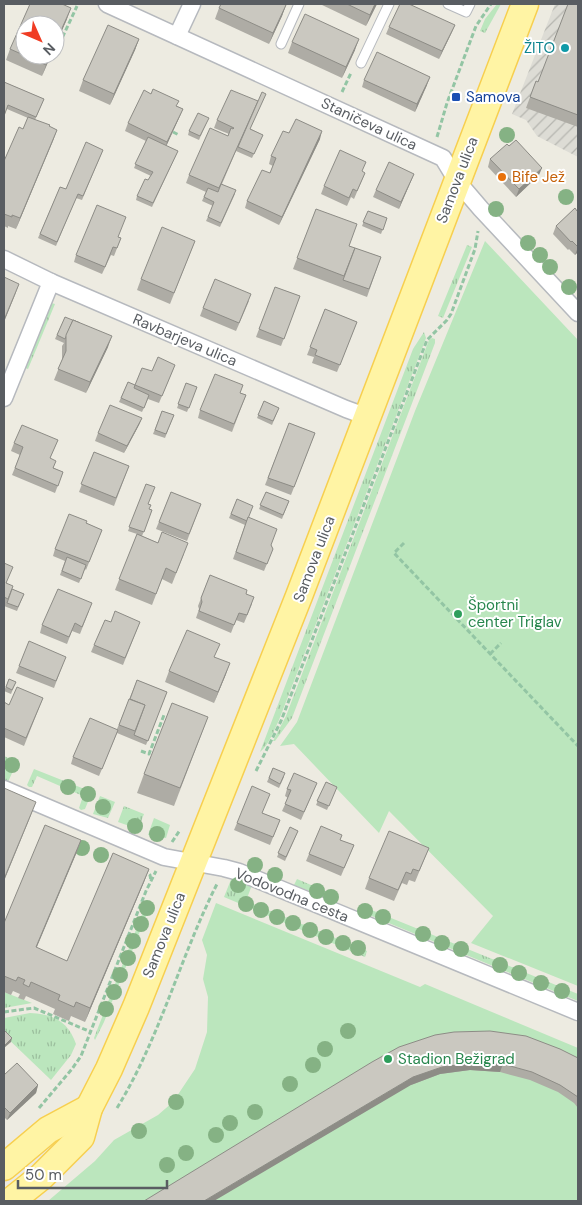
<svg xmlns="http://www.w3.org/2000/svg" width="582" height="1205" font-family="'DM Sans',sans-serif">
  <style>
    .industrial { fill: url(#industrial-furrows) }
    .grass { fill: url(#grass-tufts) }
    .pitch { fill: #bbe6bd }
    .lines { fill: none; stroke-linecap: round; stroke-linejoin: round }
    .lane-casing { stroke: #b6b9be; stroke-width: 11 }
    .street-casing { stroke: #b6b9be; stroke-width: 19 }
    .primary-casing { stroke: #f7cf4f; stroke-width: 29 }
    .path { stroke: #93c5a4; stroke-width: 3; stroke-dasharray: 5 2.5; stroke-linecap: butt }
    .lane { stroke: #fff; stroke-width: 9 }
    .street { stroke: #fff; stroke-width: 16 }
    .primary { stroke: #fff4a4; stroke-width: 26 }
    .tree { fill: #85b284 }
    .wall { fill: #aeaca5 }
    .shaded-wall { fill: #8d8c86 }
    .building { fill: #cac8c0; stroke: #8d8c86 }
    .culture-dot { fill: #0f9aa8; stroke: #fff; stroke-width: 2 }
    .transit-dot { fill: #1a4fb4; stroke: #fff; stroke-width: 2 }
    .food-dot { fill: #e8710a; stroke: #fff; stroke-width: 2 }
    .leisure-dot { fill: #2e9e5b; stroke: #fff; stroke-width: 2 }
    .labels { text-anchor: middle; dominant-baseline: central; stroke-width: 4; stroke-linejoin: round; paint-order: stroke }
    .culture-label { font-size: 15px; fill: #0d838f; stroke: #fff; text-anchor: end }
    .transit-label { font-size: 15px; fill: #164399; stroke: #fff; text-anchor: start }
    .street-label { font-size: 15px; fill: #595d62; stroke: #fff }
    .food-label { font-size: 15px; fill: #c56008; stroke: #fff; text-anchor: start }
    .leisure-label { font-size: 15px; fill: #27864d; stroke: #fff; text-anchor: start }
  </style>
  <defs>
    <pattern id="industrial-furrows" width="10" height="10" patternUnits="userSpaceOnUse" patternTransform="scale(1.25)"><rect width="10" height="10" fill="#dddcd5"/><path d="M-1 1l2-2M0 10L10 0M9 11l2-2" fill="none" stroke="#b6b6b0"/></pattern>
    <pattern id="grass-tufts" width="24" height="20" patternUnits="userSpaceOnUse" patternTransform="scale(1.25)"><rect width="24" height="20" fill="#bbe6bd"/><path d="M3 7l-1-3M5 7V3M7 7l1-3M15 17l-1-3M17 17v-4M19 17l1-3" fill="none" stroke="#9bbe9d"/></pattern>
  </defs>
  <rect width="100%" height="100%" fill="#edebe1"/>
  <polygon class="industrial" points="555,4 578,4 578,157 537,136 526,120 512,114"/>
  <g class="grass">
    <polygon points="497,4 501,4 485,33 480,31 485,19"/>
    <polygon points="467,245 472,247 443,318 438,316"/>
    <polygon points="51,303 55,304 28,369 22,367"/>
    <path d="M424,332L426,338L279,720C274,730 269,745 260,752L413,349Z"/>
    <polygon points="432,338 435,339 435,343 292,718 275,741 273,741 286,716 429,340"/>
    <polygon points="4,756 17,762 8,782 4,781 4,773 7,764 4,762"/>
    <polygon points="34,769 92,792 85,809 81,810 79,808 83,796 37,776 32,787 29,787 27,785"/>
    <polygon points="100,796 115,802 108,818 93,814"/>
    <polygon points="124,806 144,814 138,829 118,822"/>
    <polygon points="154,818 170,825 166,838 148,835"/>
    <polygon points="232,877 252,885 246,901 367,951 365,957 224,897"/>
    <polygon points="297,879 339,897 337,902 294,885"/>
    <polygon points="146,904 150,906 104,1022 95,1040 94,1038"/>
    <polygon points="364,907 578,994 578,1001 362,912"/>
    <polygon points="4,992 32,1003 4,1008"/>
    <path d="M30,1013C53,1014 68,1021 76,1044L71,1055L51,1080L4,1035V1018Z"/>
  </g>
  <g class="pitch">
    <polygon points="485,241 578,340 578,986 471,943 493,916 389,811 379,833 294,744 280,746 297,722 415,411"/>
    <polygon points="216,903 420,987 425,984 578,1048 578,1201 48,1201 95,1161 114,1140 158,1115 173,1102 195,1069 207,1032 208,997 203,979 207,955 202,940"/>
  </g>
  <g class="lines">
    <defs>
      <g id="lane">
        <polyline points="448,4 466,12 470,4"/>
        <polyline points="281,44 299,4"/>
        <polyline points="361,63 389,4"/>
      </g>
      <g id="street">
        <polyline points="107,4 443,158 457,181 481,209 578,313"/>
        <polyline points="177,36 192,4"/>
        <polyline points="4,259 51,282 346,409 368,417"/>
        <polyline points="4,398 51,282"/>
        <polyline points="4,789 164,857 224,868 239,872 578,1012"/>
      </g>
      <g id="primary">
        <polyline points="4,1167 48,1130 89,1108"/>
        <polyline points="11,1201 41,1177 81,1137 89,1108 109,1069 136,1007 299,596 525,4"/>
      </g>
    </defs>
    <use href="#lane" class="lane-casing"/>
    <use href="#street" class="street-casing"/>
    <use href="#primary" class="primary-casing"/>
    <g class="path">
      <polyline points="55,49 57,49 77,6"/>
      <polyline points="342,92 351,73"/>
      <polyline points="450,95 460,98"/>
      <polyline points="173,132 179,135"/>
      <polyline points="437,137 447,103 476,26 491,4"/>
      <polyline points="404,543 394,553 578,746"/>
      <polyline points="490,654 501,643"/>
      <polyline points="141,751 149,754 164,715"/>
      <polyline points="256,771 281,721 427,340 447,320 451,314 475,249 478,231"/>
      <polyline points="172,842 180,830"/>
      <polyline points="144,869 150,875 151,881"/>
      <polyline points="4,1012 34,1008 91,1032"/>
      <polyline points="39,1108 72,1069 81,1056 146,891 156,871"/>
      <path d="M117,1108C160,1038 180,957 217,884"/>
    </g>
    <use href="#lane" class="lane"/>
    <use href="#street" class="street"/>
    <use href="#primary" class="primary"/>
  </g>
  <g class="tree">
    <circle cx="507" cy="135" r="8"/>
    <circle cx="566" cy="197" r="8"/>
    <circle cx="496" cy="209" r="8"/>
    <circle cx="528" cy="243" r="8"/>
    <circle cx="540" cy="255" r="8"/>
    <circle cx="550" cy="267" r="8"/>
    <circle cx="569" cy="287" r="8"/>
    <circle cx="12" cy="765" r="8"/>
    <circle cx="68" cy="787" r="8"/>
    <circle cx="88" cy="794" r="8"/>
    <circle cx="103" cy="807" r="8"/>
    <circle cx="135" cy="826" r="8"/>
    <circle cx="157" cy="834" r="8"/>
    <circle cx="82" cy="848" r="8"/>
    <circle cx="101" cy="855" r="8"/>
    <circle cx="255" cy="865" r="8"/>
    <circle cx="275" cy="875" r="8"/>
    <circle cx="238" cy="885" r="8"/>
    <circle cx="317" cy="891" r="8"/>
    <circle cx="331" cy="897" r="8"/>
    <circle cx="246" cy="904" r="8"/>
    <circle cx="147" cy="908" r="8"/>
    <circle cx="261" cy="910" r="8"/>
    <circle cx="365" cy="911" r="8"/>
    <circle cx="277" cy="917" r="8"/>
    <circle cx="383" cy="917" r="8"/>
    <circle cx="293" cy="923" r="8"/>
    <circle cx="141" cy="924" r="8"/>
    <circle cx="310" cy="930" r="8"/>
    <circle cx="423" cy="934" r="8"/>
    <circle cx="326" cy="937" r="8"/>
    <circle cx="133" cy="941" r="8"/>
    <circle cx="343" cy="943" r="8"/>
    <circle cx="442" cy="943" r="8"/>
    <circle cx="358" cy="948" r="8"/>
    <circle cx="461" cy="949" r="8"/>
    <circle cx="128" cy="958" r="8"/>
    <circle cx="500" cy="965" r="8"/>
    <circle cx="519" cy="973" r="8"/>
    <circle cx="120" cy="975" r="8"/>
    <circle cx="541" cy="983" r="8"/>
    <circle cx="562" cy="991" r="8"/>
    <circle cx="114" cy="992" r="8"/>
    <circle cx="106" cy="1009" r="8"/>
    <circle cx="348" cy="1031" r="8"/>
    <circle cx="325" cy="1049" r="8"/>
    <circle cx="313" cy="1065" r="8"/>
    <circle cx="290" cy="1084" r="8"/>
    <circle cx="176" cy="1102" r="8"/>
    <circle cx="255" cy="1112" r="8"/>
    <circle cx="230" cy="1123" r="8"/>
    <circle cx="139" cy="1131" r="8"/>
    <circle cx="216" cy="1135" r="8"/>
    <circle cx="186" cy="1153" r="8"/>
    <circle cx="167" cy="1165" r="8"/>
  </g>
  <g class="wall">
    <polygon points="320,4 377,4 366,26"/>
    <polygon points="578,4 578,127 526,108 536,81 538,82"/>
    <polygon points="286,5 282,16 269,44 215,19 219,8"/>
    <polygon points="67,19 42,76 6,60 10,49"/>
    <polygon points="455,25 439,59 386,34 389,27"/>
    <polygon points="139,39 135,50 110,105 79,91 83,80"/>
    <polygon points="292,42 355,50 342,78 288,53"/>
    <polygon points="364,80 427,85 415,112 362,87"/>
    <polygon points="4,82 44,99 35,120 57,130 16,229 8,226 8,228 4,226 4,161 23,129 28,118 7,109"/>
    <polygon points="177,106 183,109 166,146 178,151 152,207 136,200 137,196 148,180 151,176 134,168 146,141 125,131 128,123"/>
    <polygon points="217,120 251,129 263,135 252,158 236,151 222,184 235,194 220,227 206,221 213,206 202,201 206,192 186,183 189,175 228,136 229,134 214,128"/>
    <polygon points="207,122 199,140 188,135 189,131"/>
    <polygon points="289,133 320,139 279,225 245,208 247,201 270,173 273,166 269,164 271,156"/>
    <polygon points="509,146 539,175 516,197 488,167 490,159"/>
    <polygon points="103,150 82,200 76,198 56,246 38,238 60,187 66,189"/>
    <polygon points="363,172 365,173 354,199 351,197 347,206 321,194 324,186"/>
    <polygon points="414,174 399,209 373,197 376,190"/>
    <polygon points="575,208 578,252 575,255 569,249 568,250 553,234 556,226"/>
    <polygon points="316,209 349,246 381,257 367,297 293,269"/>
    <polygon points="368,211 387,218 381,234 362,226"/>
    <polygon points="119,237 121,238 114,256 111,255 102,274 74,262 76,255"/>
    <polygon points="195,241 170,304 137,290 141,279"/>
    <polygon points="275,287 300,296 281,346 256,337"/>
    <polygon points="249,301 236,331 200,316 203,308"/>
    <polygon points="325,309 357,322 337,372 312,363 314,357 307,355"/>
    <polygon points="65,317 108,347 86,393 54,380 62,360 62,346 64,343 55,339"/>
    <polygon points="175,365 159,403 148,399 142,412 119,402 128,382 135,385 152,371"/>
    <polygon points="186,383 197,387 187,412 177,408"/>
    <polygon points="241,393 246,395 232,432 198,418 200,410"/>
    <polygon points="264,401 279,408 272,425 257,418"/>
    <polygon points="162,411 174,415 165,438 153,434"/>
    <polygon points="142,418 139,425 124,453 95,441 98,433"/>
    <polygon points="289,423 315,433 291,495 265,485"/>
    <polygon points="58,440 50,458 54,468 63,472 55,493 12,475 20,455 11,451 14,443"/>
    <polygon points="94,452 129,466 114,506 79,492"/>
    <polygon points="146,484 148,504 149,509 152,510 142,536 184,554 172,584 162,579 152,605 115,590 137,534 128,531"/>
    <polygon points="171,492 201,504 187,541 156,529"/>
    <polygon points="266,492 289,501 282,519 259,509"/>
    <polygon points="237,499 249,518 271,545 273,549 264,571 233,559 245,525 229,518"/>
    <polygon points="86,523 102,530 86,570 85,569 79,583 60,575 65,561 53,556 55,549"/>
    <polygon points="4,563 7,583 12,589 24,594 17,611 4,606"/>
    <polygon points="210,575 246,594 252,604 244,623 236,620 231,633 196,618 199,609 198,606"/>
    <polygon points="89,611 80,634 72,631 67,644 40,633 42,625"/>
    <polygon points="111,622 140,622 123,665 91,652 94,645"/>
    <polygon points="215,657 226,674 214,703 165,682 169,671"/>
    <polygon points="63,664 54,688 16,673 19,666"/>
    <polygon points="9,679 16,682 11,694 4,691"/>
    <polygon points="137,680 167,692 146,745 117,733 99,776 71,764 73,757 117,729"/>
    <polygon points="43,698 24,746 4,737 4,702 9,705"/>
    <polygon points="208,717 174,806 137,793 144,774"/>
    <polygon points="273,768 284,777 279,788 267,782"/>
    <polygon points="326,782 337,787 327,810 316,805"/>
    <polygon points="317,783 301,820 282,811 288,798 285,796 287,789"/>
    <polygon points="262,813 280,820 270,845 234,830 237,823"/>
    <polygon points="290,827 298,831 285,861 277,857"/>
    <polygon points="81,840 76,854 36,948 67,961 149,869 144,882 85,1022 71,1016 69,1021 53,1014 55,1009 26,996 24,1000 18,998 20,994 13,991 11,995 4,992 4,923"/>
    <polygon points="340,840 354,845 341,876 306,861 309,854"/>
    <polygon points="429,848 415,882 409,880 407,885 402,883 394,901 365,889 369,878"/>
    <polygon points="578,1058 578,1108 574,1103 558,1092 530,1080 500,1072 470,1070 440,1074 411,1085 372,1062"/>
    <polygon points="4,1075 38,1085 36,1093 7,1120 4,1117"/>
  </g>
  <g class="shaded-wall">
    <polygon points="375,4 377,4 366,26 370,15"/>
    <polygon points="286,5 282,16 269,44 273,33"/>
    <polygon points="71,8 67,19 55,46 55,44"/>
    <polygon points="455,25 452,32 439,59 442,51"/>
    <polygon points="139,39 135,50 110,105 114,94"/>
    <polygon points="359,39 355,50 342,78 346,67"/>
    <polygon points="50,55 51,55 42,76 46,65"/>
    <polygon points="430,77 427,85 415,112 417,104"/>
    <polygon points="183,109 180,116 165,149 167,142"/>
    <polygon points="57,130 53,141 16,229 20,218"/>
    <polygon points="322,131 320,139 279,225 282,217"/>
    <polygon points="542,168 539,175 516,197 519,189"/>
    <polygon points="414,174 399,209 401,202"/>
    <polygon points="578,247 578,252 575,255"/>
    <polygon points="19,284 15,295 4,322 4,320"/>
    <polygon points="112,336 108,347 86,393 90,382"/>
    <polygon points="142,418 139,425 124,453 127,446"/>
    <polygon points="230,663 226,674 214,703 218,692"/>
    <polygon points="36,802 29,820 4,881 4,879"/>
    <polygon points="81,840 76,854 31,961 36,947"/>
    <polygon points="149,869 144,882 85,1022 90,1008"/>
    <polygon points="12,1038 11,1042 4,1048 4,1046"/>
    <polygon points="472,1063 503,1064 500,1072 470,1070 440,1074 411,1085 214,1201 204,1201 413,1077 442,1067"/>
    <polygon points="38,1085 36,1093 7,1120 10,1113"/>
  </g>
  <g class="building">
    <polygon points="30,4 62,4 71,8 55,44 55,25 25,25 25,55 50,55 46,65 10,49"/>
    <polygon points="221,4 283,4 286,5 273,33 219,8"/>
    <polygon points="347,4 375,4 370,15"/>
    <polygon points="400,4 409,4 455,25 442,51 389,27"/>
    <polygon points="568,4 578,4 578,115 530,97 536,81 538,82"/>
    <polygon points="305,14 359,39 346,67 292,42"/>
    <polygon points="108,25 139,39 114,94 83,80"/>
    <polygon points="377,52 430,77 417,104 364,80"/>
    <polygon points="4,82 44,99 36,117 8,105 4,116"/>
    <polygon points="153,89 179,101 176,106 183,109 167,142 128,123 144,90 151,94"/>
    <polygon points="231,90 258,101 219,188 189,175 210,128 228,136 231,128 233,129 234,128 217,120"/>
    <polygon points="262,92 266,94 250,129 263,135 254,154 238,147"/>
    <polygon points="198,113 209,118 200,136 189,131"/>
    <polygon points="28,117 50,125 49,126 57,130 20,218 12,215 12,217 4,214 4,161 19,127 23,129"/>
    <polygon points="296,119 322,131 282,217 247,201 262,170 270,173 276,158 271,156 283,131 289,133"/>
    <polygon points="148,137 178,151 153,203 137,196 145,179 148,180 153,172 135,164"/>
    <polygon points="516,140 542,168 519,189 490,159 507,144 509,146"/>
    <polygon points="86,142 103,150 83,196 78,194 57,242 40,234 60,187 66,189"/>
    <polygon points="340,150 366,162 362,171 365,173 357,191 353,189 349,198 324,186"/>
    <polygon points="389,162 414,174 401,202 376,190"/>
    <polygon points="221,184 236,190 221,223 208,217 214,202 204,197 208,188 218,192"/>
    <polygon points="97,205 126,217 118,237 121,238 117,248 113,247 105,267 76,255"/>
    <polygon points="575,208 577,211 578,209 578,247 572,241 571,242 556,226"/>
    <polygon points="316,209 357,224 349,246 355,248 344,276 297,258"/>
    <polygon points="368,211 387,218 383,230 363,222"/>
    <polygon points="162,227 195,241 174,293 141,279"/>
    <polygon points="355,248 381,257 369,289 343,280"/>
    <polygon points="4,277 19,284 4,320"/>
    <polygon points="215,279 251,294 239,323 203,308"/>
    <polygon points="275,287 300,296 284,339 259,329"/>
    <polygon points="325,309 357,322 340,365 315,355 317,350 310,347"/>
    <polygon points="65,317 80,323 73,320 65,339 57,335"/>
    <polygon points="73,320 112,336 90,382 58,369 66,351 66,335"/>
    <polygon points="158,357 175,365 162,396 135,385 142,368 152,371"/>
    <polygon points="215,374 243,385 240,393 246,395 234,424 200,410"/>
    <polygon points="128,382 135,385 134,388 149,395 144,408 121,398"/>
    <polygon points="186,383 197,387 189,408 178,404"/>
    <polygon points="264,401 279,408 273,421 258,415"/>
    <polygon points="110,405 142,418 127,446 98,433"/>
    <polygon points="162,411 174,415 166,434 155,430"/>
    <polygon points="289,423 315,433 294,487 268,478"/>
    <polygon points="22,425 58,440 50,458 56,461 53,468 63,472 58,486 15,468 23,447 14,443"/>
    <polygon points="94,452 129,466 116,498 81,484"/>
    <polygon points="146,484 155,487 148,504 151,505 149,509 152,510 144,532 129,527"/>
    <polygon points="171,492 201,504 189,534 159,522"/>
    <polygon points="266,492 289,501 283,515 260,505"/>
    <polygon points="237,499 253,506 247,521 231,514"/>
    <polygon points="69,514 87,521 86,523 102,530 89,562 55,549"/>
    <polygon points="248,517 277,529 271,545 273,549 267,564 236,552"/>
    <polygon points="162,532 188,543 176,573 166,568 156,594 119,579 137,534 158,543"/>
    <polygon points="67,557 86,565 81,579 62,571"/>
    <polygon points="4,563 13,567 6,583 13,586 8,599 4,597"/>
    <polygon points="210,575 247,590 246,594 254,597 247,615 239,613 234,625 199,611 202,602 201,598"/>
    <polygon points="12,589 24,594 18,607 7,603"/>
    <polygon points="58,589 92,603 82,627 75,623 69,637 42,625"/>
    <polygon points="115,611 140,622 125,658 94,645 105,620 111,622"/>
    <polygon points="187,630 220,644 214,657 230,663 218,692 169,671"/>
    <polygon points="29,641 66,657 56,681 19,666"/>
    <polygon points="9,679 16,682 12,690 6,687"/>
    <polygon points="137,680 167,692 148,741 134,735 145,705 130,699"/>
    <polygon points="17,687 43,698 26,738 4,728 4,702 9,705"/>
    <polygon points="129,699 145,705 135,731 119,725"/>
    <polygon points="172,703 208,717 180,788 144,774"/>
    <polygon points="90,718 118,730 102,769 73,757"/>
    <polygon points="273,768 285,773 280,784 269,778"/>
    <polygon points="294,773 317,783 304,812 285,804 291,790 287,789"/>
    <polygon points="326,782 337,787 329,806 317,801"/>
    <polygon points="252,786 270,794 262,813 280,820 273,837 237,823"/>
    <polygon points="4,788 36,802 4,879"/>
    <polygon points="45,825 81,840 36,947 67,961 113,853 149,869 90,1008 76,1002 74,1007 58,1000 60,995 31,982 29,987 23,984 25,980 18,977 16,981 4,976 4,923"/>
    <polygon points="321,826 342,835 340,840 354,845 344,868 309,854"/>
    <polygon points="290,827 298,831 286,857 278,853"/>
    <polygon points="389,831 429,848 419,871 413,869 411,874 406,872 398,890 369,878"/>
    <polygon points="4,1030 12,1038 4,1046"/>
    <polygon points="490,1031 526,1036 560,1049 578,1058 578,1097 560,1085 532,1072 503,1064 472,1063 442,1067 413,1077 204,1201 144,1201 372,1062 399,1047 435,1035 454,1032"/>
    <polygon points="17,1063 38,1085 10,1113 4,1107 4,1075"/>
  </g>
  <circle class="culture-dot" cx="565" cy="48" r="5"/>
  <rect class="transit-dot" x="451" y="92" width="10" height="10" rx="2.5"/>
  <circle class="food-dot" cx="502" cy="177" r="5"/>
  <g class="leisure-dot">
    <circle cx="458" cy="614" r="5"/>
    <circle cx="388" cy="1059" r="5"/>
  </g>
  <g class="labels">
    <g class="culture-label">
      <text x="555" y="48">ŽITO</text>
    </g>
    <g class="transit-label">
      <text x="466" y="97">Samova</text>
    </g>
    <g class="street-label">
      <text transform="translate(369 124) rotate(25)">Staničeva ulica</text>
      <text transform="translate(457 180) rotate(-69)">Samova ulica</text>
      <text transform="translate(185 340) rotate(23)">Ravbarjeva ulica</text>
      <text transform="translate(314 559) rotate(-69)">Samova ulica</text>
      <text transform="translate(292 895) rotate(22)">Vodovodna cesta</text>
      <text transform="translate(164 935) rotate(-68)">Samova ulica</text>
    </g>
    <g class="food-label">
      <text x="512" y="177">Bife Jež</text>
    </g>
    <g class="leisure-label">
      <text x="468" y="605">Športni<tspan x="468" dy="17">center Triglav</tspan></text>
      <text x="398" y="1059">Stadion Bežigrad</text>
    </g>
  </g>
  <rect width="582" height="1205" fill="none" stroke="#595d62" stroke-width="10"/>
  <g transform="translate(40 40) rotate(135)"><circle r="24" fill="#ffffff" stroke="#bdbec0"/>
  <path d="M0-4L9 19L0 12L-9 19Z" fill="#f03c23"/>
  <text y="-8" font-size="14" font-weight="bold" text-anchor="middle" fill="#595d62">N</text>
  </g>
  <path d="M18 1180v8h149v-8" fill="none" stroke="#595d62" stroke-width="2.5"/>
  <text x="25" y="1180" font-size="15" fill="#595d62" stroke="#ffffff" stroke-width="4" paint-order="stroke">50 m</text>
</svg>
